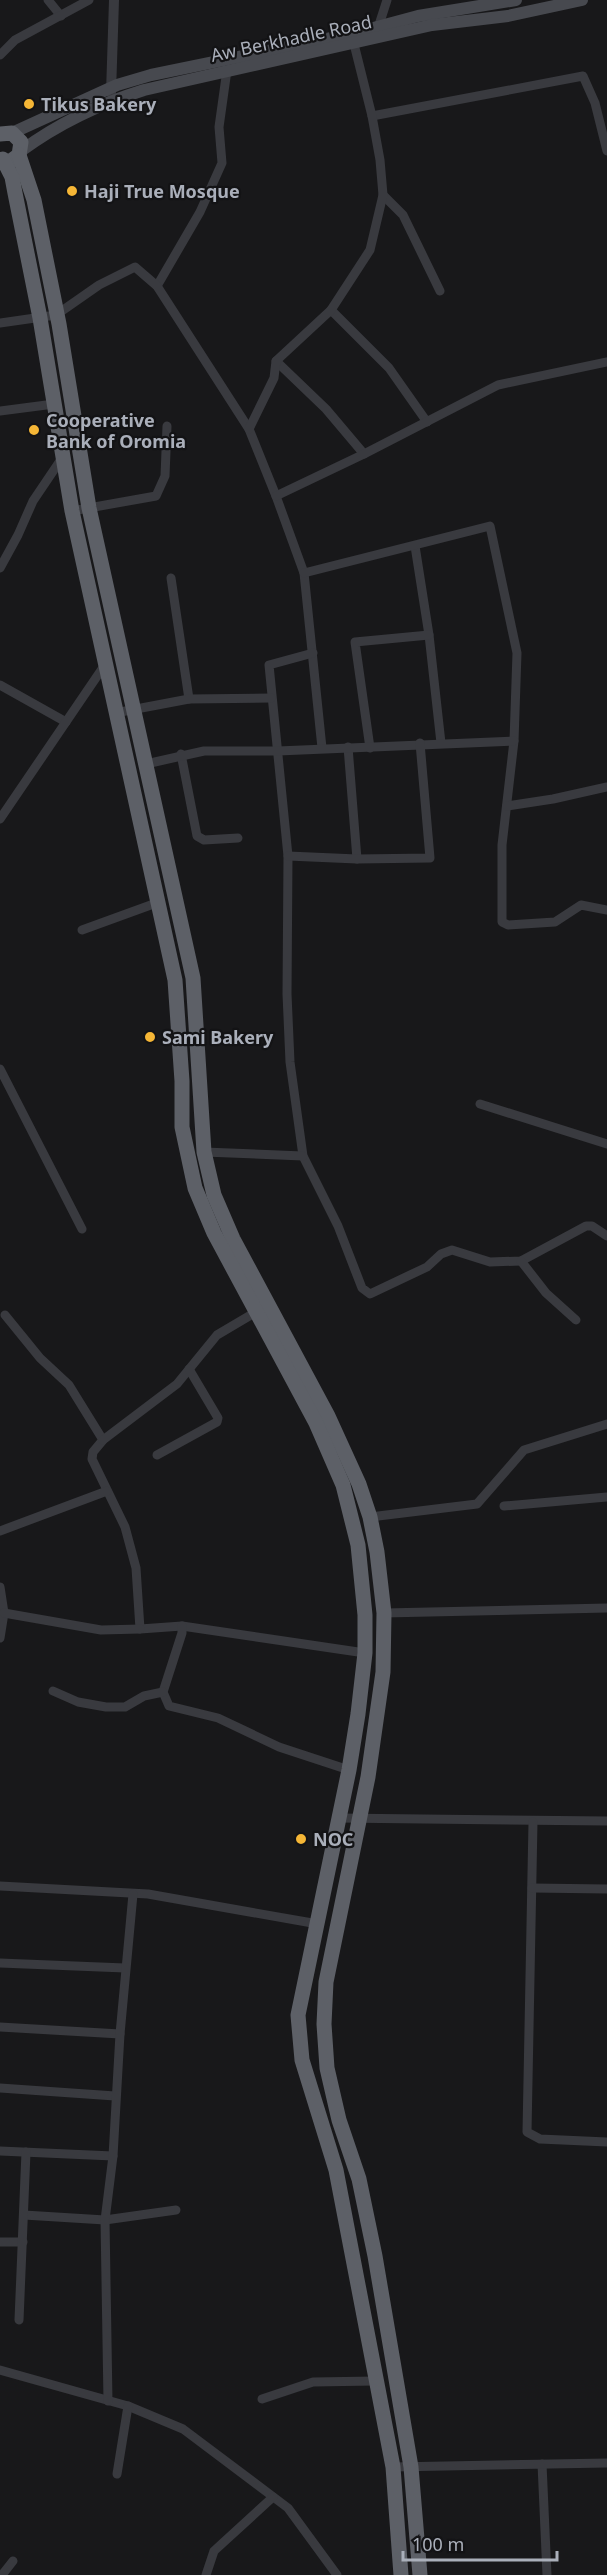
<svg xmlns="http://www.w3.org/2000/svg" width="607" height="2575" font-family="'Noto Sans',sans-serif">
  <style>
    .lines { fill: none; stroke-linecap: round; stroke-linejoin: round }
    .minor { stroke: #393a3f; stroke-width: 9 }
    .tertiary { stroke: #393a3f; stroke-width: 10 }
    .secondary { stroke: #47494f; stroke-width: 12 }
    .trunk { stroke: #5d6067; stroke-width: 15 }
    .poi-dot { fill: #f5b636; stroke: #131315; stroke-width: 2 }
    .labels { text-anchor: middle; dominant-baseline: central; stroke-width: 4.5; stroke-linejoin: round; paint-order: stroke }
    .street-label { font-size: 18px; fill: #aaafba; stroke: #131315 }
    .poi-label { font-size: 18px; font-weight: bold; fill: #aaafba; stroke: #131315; text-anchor: start }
  </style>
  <rect width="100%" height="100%" fill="#18181a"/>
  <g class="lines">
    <g class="minor">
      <polyline points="48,0 61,16"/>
      <polyline points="379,32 378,28 387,0"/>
      <polyline points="0,55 15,40 89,0"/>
      <polyline points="372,116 583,76 595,103 607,151"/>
      <polyline points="383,195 403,215 440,291"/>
      <polyline points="157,286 200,212 222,163 219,127 227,70"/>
      <polyline points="331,310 389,368 427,422"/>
      <polyline points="0,323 56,315 99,285 135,267 157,286 249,429 276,496 304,573 322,748"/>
      <polyline points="276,361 326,409 364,454"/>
      <polyline points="0,411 54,404"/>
      <polyline points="249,429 274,378 276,361 331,310 370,250 383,195 380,160 372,116 352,36"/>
      <polyline points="276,496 364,454 498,385 607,362"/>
      <polyline points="72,511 156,496 165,476 167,426"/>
      <polyline points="415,546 429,635 441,743"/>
      <polyline points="0,568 18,535 33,501 62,458"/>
      <polyline points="304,573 490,526 517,653 514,741 502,845 502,922 508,925 555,922 581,905 607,910"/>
      <polyline points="171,578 189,699"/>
      <polyline points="313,653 269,665 288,856 287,994 290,1062 303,1156 338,1226 362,1288 370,1294 427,1267 441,1254 452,1250 490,1262 521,1261 586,1226 592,1226 607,1236"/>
      <polyline points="0,685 66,722"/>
      <polyline points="115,713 189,699 271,698"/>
      <polyline points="348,747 357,859"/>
      <polyline points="370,748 355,642 429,635"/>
      <polyline points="181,754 197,836 204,840 238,838"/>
      <polyline points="146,764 204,751 278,751 514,741"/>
      <polyline points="507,806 553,799 607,787"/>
      <polyline points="0,819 104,666"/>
      <polyline points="288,856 357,859 430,858 420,743"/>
      <polyline points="82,930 159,902"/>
      <polyline points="0,1069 82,1229"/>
      <polyline points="480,1104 607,1144"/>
      <polyline points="204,1152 303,1156"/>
      <polyline points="521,1261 546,1293 576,1320"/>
      <polyline points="5,1315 40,1358 69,1385 103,1440 93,1452 92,1459 125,1527 136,1568 140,1629 182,1626 365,1653"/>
      <polyline points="103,1440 177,1384 217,1335 256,1312"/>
      <polyline points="157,1455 217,1422 218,1418 189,1369"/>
      <polyline points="504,1506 607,1497"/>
      <polyline points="370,1517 477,1504 524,1450 607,1424"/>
      <polyline points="0,1531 107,1491"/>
      <polyline points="0,1587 4,1613 0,1638"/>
      <polyline points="4,1613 101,1630 140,1629"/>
      <polyline points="384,1613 607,1608"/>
      <polyline points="182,1626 182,1633 163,1692 169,1706 218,1718 279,1747 349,1770"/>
      <polyline points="53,1691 78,1702 106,1707 125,1707 144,1696 163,1692"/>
      <polyline points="337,1818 607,1821"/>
      <polyline points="533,1822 527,2132 540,2139 607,2142"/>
      <polyline points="0,1886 148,1894 318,1924"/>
      <polyline points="532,1888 607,1889"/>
      <polyline points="0,1963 125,1968"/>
      <polyline points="0,2027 120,2034"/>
      <polyline points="0,2088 115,2096"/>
      <polyline points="0,2151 113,2156"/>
      <polyline points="24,2215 105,2220 176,2210"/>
      <polyline points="0,2242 23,2242"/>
      <polyline points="19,2320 26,2152"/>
      <polyline points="0,2370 128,2406 183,2429 288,2508 337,2575"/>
      <polyline points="262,2399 313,2382 375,2381"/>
      <polyline points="108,2401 105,2220 113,2156 120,2034 133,1894"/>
      <polyline points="542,2464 547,2575"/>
      <polyline points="393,2467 607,2463"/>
      <polyline points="117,2474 128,2406"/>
      <polyline points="2,2575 13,2561"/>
      <polyline points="206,2575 214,2551 273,2497"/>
    </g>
    <polyline class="tertiary" points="111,93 114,0"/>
    <g class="secondary">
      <polyline points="12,133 117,85 151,75 351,34 418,16 516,0"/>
      <path d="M21,151C59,123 99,104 144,90L432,25L508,16L582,0"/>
    </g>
    <g class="trunk">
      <polyline points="0,134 12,133 21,142 19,155 12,160"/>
      <polyline points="19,155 34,200 59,324 89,508 193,978 204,1152 214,1195 233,1239 328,1416 359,1484 370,1517 377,1552 384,1613 383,1672 368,1777 326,1982 324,2024 327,2068 339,2120 359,2179 375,2256 411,2467 420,2575"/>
      <polyline points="3,159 12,177 15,193 40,318 72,511 175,980 182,1081 182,1127 195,1188 214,1233 316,1423 343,1485 358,1545 365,1615 365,1653 358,1714 349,1770 298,2015 302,2060 336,2170 393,2467 401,2575"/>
    </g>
  </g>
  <g class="poi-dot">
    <circle cx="29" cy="104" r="6"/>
    <circle cx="72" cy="191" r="6"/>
    <circle cx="34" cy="430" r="6"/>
    <circle cx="150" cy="1037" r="6"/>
    <circle cx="301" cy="1839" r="6"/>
  </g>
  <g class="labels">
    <g class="street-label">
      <text transform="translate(291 38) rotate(-12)">Aw Berkhadle Road</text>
    </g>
    <g class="poi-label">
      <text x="41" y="104">Tikus Bakery</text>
      <text x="84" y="191">Haji True Mosque</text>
      <text x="46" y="420">Cooperative<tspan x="46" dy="21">Bank of Oromia</tspan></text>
      <text x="162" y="1037">Sami Bakery</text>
      <text x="313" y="1839">NOC</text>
    </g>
  </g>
  <path d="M403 2551v9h154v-9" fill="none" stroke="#aaafba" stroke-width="3"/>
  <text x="412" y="2551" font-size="18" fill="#aaafba" stroke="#131315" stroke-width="4.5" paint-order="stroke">100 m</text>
</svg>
